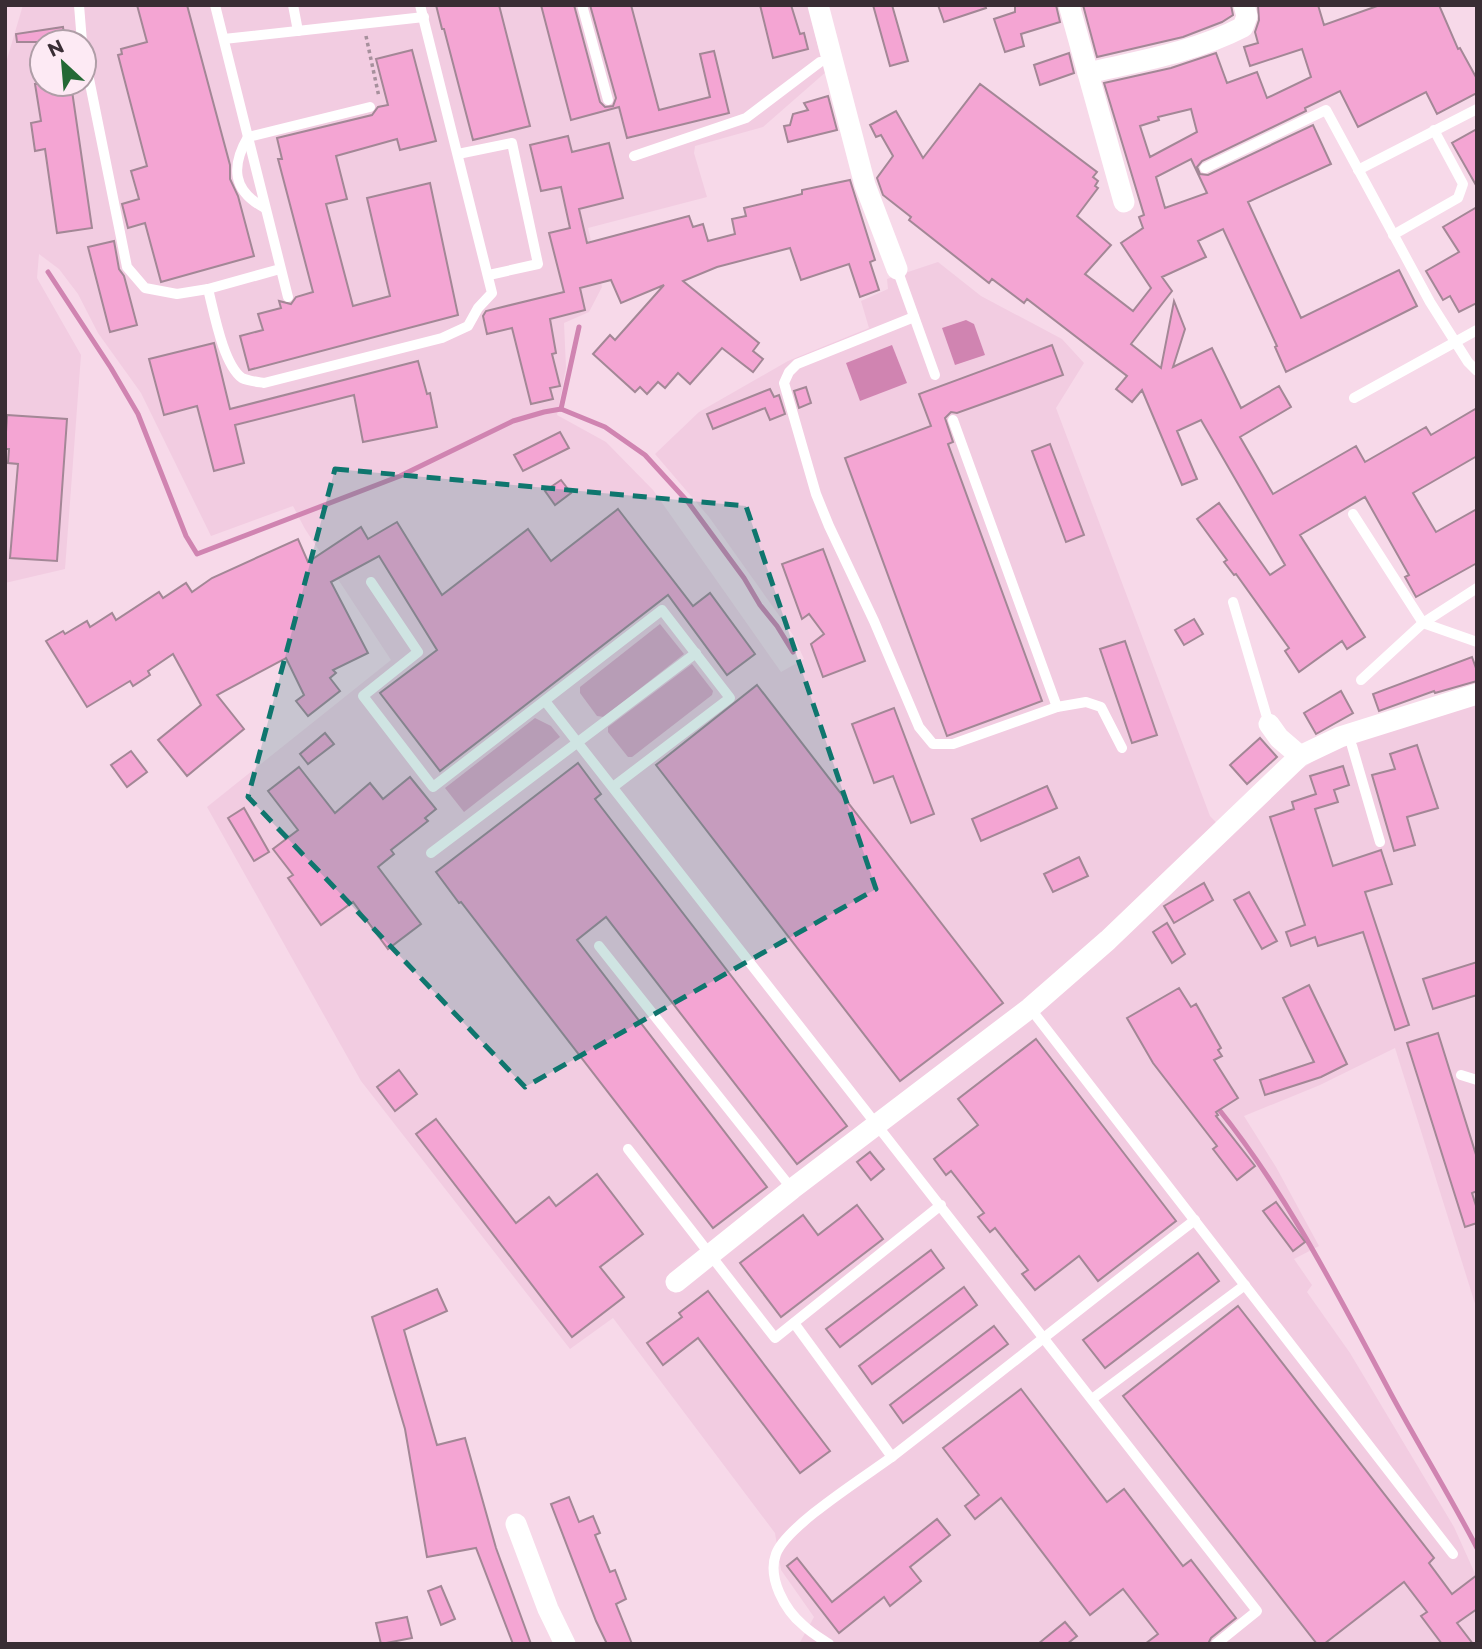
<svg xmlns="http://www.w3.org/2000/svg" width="1482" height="1649" font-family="Montserrat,sans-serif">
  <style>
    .built { fill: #f2cce1; fill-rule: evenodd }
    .green { fill: #e1a7c8 }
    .water { fill: #d084b1 }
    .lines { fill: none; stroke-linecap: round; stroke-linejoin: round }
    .stream { stroke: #d084b1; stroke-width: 5 }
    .building { fill: #f4a5d3; stroke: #a38796; stroke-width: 2; fill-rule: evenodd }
    .path { stroke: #a6909c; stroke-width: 3.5; stroke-dasharray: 3.5 3.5; stroke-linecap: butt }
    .service { stroke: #fff; stroke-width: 10 }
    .minor { stroke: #fff; stroke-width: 21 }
    .marked { fill: #0f766e; fill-opacity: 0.2; stroke: #0f766e; stroke-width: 5; stroke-dasharray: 14 9; stroke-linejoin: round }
  </style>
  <rect width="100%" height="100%" fill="#f7d9e9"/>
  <path class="built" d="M23,5H808L819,50L827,71L763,127L695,146L694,153L707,197L588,228L602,287L589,312L564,323L566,368L557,415L606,442L653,490L781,672L804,659L793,635L709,517L655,454L699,412L788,361L869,328L861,301L888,289L887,279L938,262L981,296L1062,339L1084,363L1056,408L1210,816L1230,837L1297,772L1330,750L1477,702V1310L1395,1048L1320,1085L1244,1116L1276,1167L1319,1246L1294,1259L1312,1285L1307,1292L1350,1353L1454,1527L1477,1578V1644H799L814,1617L781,1570L775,1533L613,1318L570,1349L361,1081L207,807L391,660L305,529L293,506L211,536L141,393L98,333L78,294L59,269L39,254L37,278L81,355L65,569L5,583V66ZM42,42H84V84H42Z"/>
  <g class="green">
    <polygon points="660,624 684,654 604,717 597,716 580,693 580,687"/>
    <polygon points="692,664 713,691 712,695 632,757 628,757 608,732 608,727"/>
    <polygon points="535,718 551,726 560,737 464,812 445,788"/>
  </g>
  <g class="water">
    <polygon points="966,320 974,324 985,355 955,365 942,328"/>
    <polygon points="892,345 907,383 860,401 846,363"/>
  </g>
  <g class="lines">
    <g class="stream">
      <polyline points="48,272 111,368 138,414 186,536 197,554 400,476 513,421 544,412 561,409 605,427 645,455 688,502 744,578 760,605 777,626 793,652"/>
      <polyline points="561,409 579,327"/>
      <path d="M1217,1107C1288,1195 1338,1295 1391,1394C1419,1446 1450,1496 1477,1548"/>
    </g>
  </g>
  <g class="building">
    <polygon points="137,5 187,5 230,165 230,179 238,196 254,256 161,282 145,223 128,228 122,204 139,199 131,171 147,166 118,55 122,54 121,49 147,42"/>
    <polygon points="436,5 499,5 530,126 473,140 444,29 442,29"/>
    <polygon points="541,5 574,5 600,102 605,107 613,106 616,98 590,5 631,5 659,110 710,97 700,54 714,51 729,113 627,138 619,107 571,120"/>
    <polygon points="760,5 791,5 800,34 804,33 808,49 773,58"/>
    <polygon points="873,5 892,5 908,61 890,66"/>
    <polygon points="938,5 985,5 986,8 944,22"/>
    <polygon points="1015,5 1056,5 1060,22 1021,34 1024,46 1005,52 994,19 1015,12"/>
    <polygon points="1083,5 1231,5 1233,15 1222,22 1183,37 1097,57"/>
    <path d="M1258,5H1318L1324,25L1380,5H1439L1458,49L1460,48L1477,79V93L1437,114L1426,92L1358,127L1340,91L1305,108L1306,111L1202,161L1197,167L1200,174L1208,175L1313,125L1331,164L1248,202L1301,318L1399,270L1417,306L1286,372L1275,347L1277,346L1223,229L1198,241L1206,257L1162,277L1172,291L1131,344L1161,368L1174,301L1185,329L1173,367L1212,348L1241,408L1279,386L1291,407L1240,437L1273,494L1356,446L1365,462L1426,427L1431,435L1477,408V456L1413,493L1436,532L1477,509V563L1416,597L1405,577L1409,575L1365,497L1300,535L1365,637L1347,649L1342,641L1299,672L1285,651L1289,648L1236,574L1234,575L1224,562L1227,560L1197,519L1219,503L1270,575L1285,565L1201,420L1177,431L1197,479L1182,485L1142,390L1132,402L1116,389L1127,376L1027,299L1024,303L992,279L989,283L909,220L911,217L883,195L877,178L893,156L881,135L876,137L870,125L896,111L923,158L980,84L1097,172L1093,177L1098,181L1095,186L1098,188L1077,216L1111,245L1085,274L1133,311L1151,288L1121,243L1143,228L1139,217L1144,215L1104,83L1171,68L1216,53L1227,83L1257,72L1267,98L1311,77L1302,49L1250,66L1244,47L1258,43L1255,32L1259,20ZM1191,109L1197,132L1150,157L1140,126L1159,120L1158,117ZM1191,159L1207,193L1165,208L1156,177Z"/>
    <polygon points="63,27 65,42 17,42 16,34"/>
    <polygon points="412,50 436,141 400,150 397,139 336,156 347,199 326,204 353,306 390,296 367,198 430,183 458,315 249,370 240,336 263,330 258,314 281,308 279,301 291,304 296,297 313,292 278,159 282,159 277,138 372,115 378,107 388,105 376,59"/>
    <polygon points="1069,53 1074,73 1040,85 1034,65"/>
    <polygon points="35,84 71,84 92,228 57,233 45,149 35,151 31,123 41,121"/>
    <polygon points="828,96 837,130 788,142 784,126 790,125 793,114 808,110 804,103"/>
    <polygon points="1477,129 1477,187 1452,143"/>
    <polygon points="568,136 572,152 609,143 623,198 579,209 587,243 689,216 693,227 703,224 708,241 735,234 732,219 746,216 744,208 802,194 802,190 850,180 875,260 870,262 879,290 860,297 849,264 801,280 790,248 717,267 683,281 759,343 753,351 763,359 753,372 722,348 690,384 678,373 665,388 658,382 647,394 640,387 635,392 593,354 610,335 615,340 664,285 621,303 611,280 580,288 585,310 550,319 556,353 552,354 560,386 550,388 553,399 531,404 512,328 487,334 483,316 486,311 564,292 549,233 570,228 561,187 541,191 530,145"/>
    <polygon points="1477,207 1477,303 1459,312 1450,296 1443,300 1426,271 1459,252 1443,227"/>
    <polygon points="114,241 119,269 124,276 137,325 110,332 88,247"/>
    <polygon points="214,343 230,409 418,361 427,394 430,393 437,427 363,442 354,395 235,425 244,463 214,471 197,406 164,415 149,359"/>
    <polygon points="1052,345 1063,375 957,413 951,412 945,418 953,442 948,444 1042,701 947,736 845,458 931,426 919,394"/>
    <polygon points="806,387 811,403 799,408 794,391"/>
    <polygon points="770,389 774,397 779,395 785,414 770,420 765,408 713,429 707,414"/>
    <polygon points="7,415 67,419 57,561 10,558 18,464 8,463 9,449 5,449"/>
    <polygon points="560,432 569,448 523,471 514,455"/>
    <polygon points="1050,444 1084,535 1066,542 1032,451"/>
    <polygon points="561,480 571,493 555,505 545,491"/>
    <polygon points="618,509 693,606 710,593 755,654 727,675 668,595 440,771 380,693 437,650 379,556 331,582 368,653 333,670 336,673 330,678 340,691 308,716 296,701 304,695 286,658 217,695 244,729 187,776 158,740 201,705 173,654 148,671 150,675 133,686 130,681 87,707 46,641 63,631 65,634 87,621 90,627 112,613 116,620 159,592 163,598 186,583 192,592 212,578 298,539 308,562 361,527 368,539 397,522 442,595 528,529 551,561"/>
    <polygon points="823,549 865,661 823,677 811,644 824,634 809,614 802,619 782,564"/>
    <polygon points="1194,619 1203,634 1184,645 1175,630"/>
    <polygon points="1125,641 1157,735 1132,743 1100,649"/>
    <polygon points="1472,657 1477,671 1477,681 1435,693 1434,691 1379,711 1373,694"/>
    <polygon points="757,685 1003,1003 900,1081 656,765"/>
    <polygon points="1341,691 1353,713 1316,734 1304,713"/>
    <polygon points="894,708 934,814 911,823 893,776 874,783 852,724"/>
    <polygon points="325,733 334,744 308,764 300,754"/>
    <polygon points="1260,738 1277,757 1247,784 1230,765"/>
    <polygon points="1417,745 1438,808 1407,817 1415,845 1394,851 1372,775 1395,769 1390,754"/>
    <polygon points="131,751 147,772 127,787 111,765"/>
    <polygon points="578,763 601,794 595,799 847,1126 797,1164 606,917 577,940 767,1187 713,1228 461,902 459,903 436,872"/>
    <polygon points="1343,766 1349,785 1334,790 1338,802 1315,809 1333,866 1381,850 1392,884 1365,892 1409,1025 1395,1030 1363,932 1318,946 1315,937 1291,946 1286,932 1305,925 1270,817 1294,809 1292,802 1316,794 1310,776"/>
    <polygon points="299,767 335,813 370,783 383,799 410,777 436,809 425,818 428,821 391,850 394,854 378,867 421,924 388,949 353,902 321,925 288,878 293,875 273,849 298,830 268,791"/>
    <polygon points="1047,786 1057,808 981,841 972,819"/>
    <polygon points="244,808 269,852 254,861 228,818"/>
    <polygon points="1079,857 1088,876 1053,892 1044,874"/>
    <polygon points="1204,883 1213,900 1174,923 1164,906"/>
    <polygon points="1249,892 1277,941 1262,949 1234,900"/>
    <polygon points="1167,923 1185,954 1172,963 1153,932"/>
    <polygon points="1477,962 1477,995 1433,1009 1423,979"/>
    <polygon points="1309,985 1347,1064 1321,1077 1265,1095 1260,1080 1314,1062 1283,998"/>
    <polygon points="1179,988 1191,1007 1196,1004 1221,1048 1218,1050 1222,1056 1214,1060 1238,1098 1216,1112 1218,1115 1216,1116 1255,1166 1237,1180 1213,1149 1217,1146 1153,1063 1127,1018"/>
    <polygon points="1438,1033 1477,1158 1477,1191 1472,1193 1477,1209 1477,1223 1465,1227 1407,1043"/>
    <polygon points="1036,1039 1176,1221 1098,1281 1079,1256 1035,1290 1022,1274 1028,1270 995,1228 990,1232 978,1217 984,1213 951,1171 946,1175 934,1159 978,1125 958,1099"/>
    <polygon points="399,1070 417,1094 395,1111 377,1087"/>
    <polygon points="436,1119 516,1223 549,1197 556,1206 597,1174 643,1234 600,1267 624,1297 572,1337 416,1134"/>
    <polygon points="870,1152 884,1169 871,1180 857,1162"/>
    <polygon points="1276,1202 1305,1242 1293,1251 1263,1211"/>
    <polygon points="857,1205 883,1239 781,1317 740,1263 803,1215 818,1235"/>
    <polygon points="931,1250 944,1268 840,1347 826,1329"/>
    <polygon points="1198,1253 1219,1281 1105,1368 1083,1340"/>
    <polygon points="964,1287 977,1305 872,1384 859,1366"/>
    <polygon points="437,1289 447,1311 404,1330 437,1445 465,1438 496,1548 531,1644 513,1644 476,1548 427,1557 405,1429 372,1317"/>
    <polygon points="708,1291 830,1451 800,1473 698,1338 663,1365 647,1343 682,1317 679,1313"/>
    <polygon points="1238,1306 1434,1558 1429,1563 1452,1594 1477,1575 1477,1609 1457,1623 1473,1644 1442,1644 1421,1616 1427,1612 1404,1582 1324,1644 1317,1644 1123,1396"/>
    <polygon points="994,1326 1008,1344 903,1423 890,1405"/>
    <polygon points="1021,1389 1107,1502 1124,1489 1183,1566 1191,1560 1236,1618 1211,1638 1208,1644 1145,1644 1158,1634 1123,1589 1090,1615 1001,1498 975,1519 965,1506 979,1495 943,1448"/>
    <polygon points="569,1497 579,1522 593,1516 600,1533 595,1535 610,1572 615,1570 626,1599 616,1604 632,1644 607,1644 596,1621 551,1504"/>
    <polygon points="937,1519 950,1535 910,1567 921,1581 890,1606 884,1597 839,1633 787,1566 797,1558 832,1602"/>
    <polygon points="441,1586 455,1619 441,1625 428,1591"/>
    <polygon points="407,1617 412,1638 381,1644 376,1623"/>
    <polygon points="1065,1622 1077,1636 1067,1644 1038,1644"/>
  </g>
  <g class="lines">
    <polyline class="path" points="366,36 379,97"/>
    <g class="service">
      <polyline points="79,5 82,42"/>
      <polyline points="215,5 288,297"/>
      <polyline points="293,5 298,31"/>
      <polyline points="582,5 608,100"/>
      <polyline points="224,39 424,17"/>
      <path d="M84,54L127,267L145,288L177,294L208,289C214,312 223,364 242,378C248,381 258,382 264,383L442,338L468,326L478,308L492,293L420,5"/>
      <polyline points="458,154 512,143 538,264 489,275"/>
      <polyline points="634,156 746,118 820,62"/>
      <polyline points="1205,168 1326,110 1430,302 1468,362 1477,371"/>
      <polyline points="1358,170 1477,109"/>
      <path d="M265,208C232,191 231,166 248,137L370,107"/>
      <polyline points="1393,235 1458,198 1463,184 1434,130"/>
      <polyline points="897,269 935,375"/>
      <polyline points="208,289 280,269"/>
      <polyline points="914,317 797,364 789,372 784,383 816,494 829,526 874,621 919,727 933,744 953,744 1057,707 1086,702 1101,707 1122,748"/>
      <polyline points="1354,398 1477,330"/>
      <polyline points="953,420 1057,707"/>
      <polyline points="1353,514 1423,623 1477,642"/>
      <polyline points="371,582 418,652 363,696 433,787 662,610 730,698 613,787"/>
      <polyline points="1233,602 1269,724"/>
      <polyline points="1361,680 1423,623 1477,588"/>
      <polyline points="545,701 1257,1611 1216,1644"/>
      <polyline points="1352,746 1380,842"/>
      <polyline points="431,853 696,653"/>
      <polyline points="599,946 792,1189"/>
      <polyline points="1030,1008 1453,1554"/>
      <polyline points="1461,1075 1477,1080"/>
      <polyline points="628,1149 775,1338 941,1205"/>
      <polyline points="794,1323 892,1457"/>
      <polyline points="1092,1399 1245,1285"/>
      <path d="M829,1644C820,1638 810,1632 803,1625C785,1610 767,1578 776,1554C786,1526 866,1476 893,1456C994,1378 1093,1298 1195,1220"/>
    </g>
    <g class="minor">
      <polyline points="818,5 865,185 897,269"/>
      <polyline points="1069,5 1124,202"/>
      <path d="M1088,73C1140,61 1195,52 1243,27L1247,16L1244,5"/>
      <polyline points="1269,724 1279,738 1300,756"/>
      <polyline points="676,1282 792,1189 1030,1008 1108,940 1300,756 1340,737 1477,694"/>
      <polyline points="516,1524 548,1609 565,1644"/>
    </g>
  </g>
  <path class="marked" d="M335,469L746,506L876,889L525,1087L248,797Z"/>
  <rect width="1482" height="1649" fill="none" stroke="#392d34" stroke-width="14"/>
  <g transform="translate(63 63) rotate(334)"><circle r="33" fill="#fdeaf4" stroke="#af9ea7" stroke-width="2"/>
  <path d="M0-5L12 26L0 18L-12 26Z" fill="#246935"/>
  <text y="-10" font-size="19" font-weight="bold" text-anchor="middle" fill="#392d34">N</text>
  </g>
</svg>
